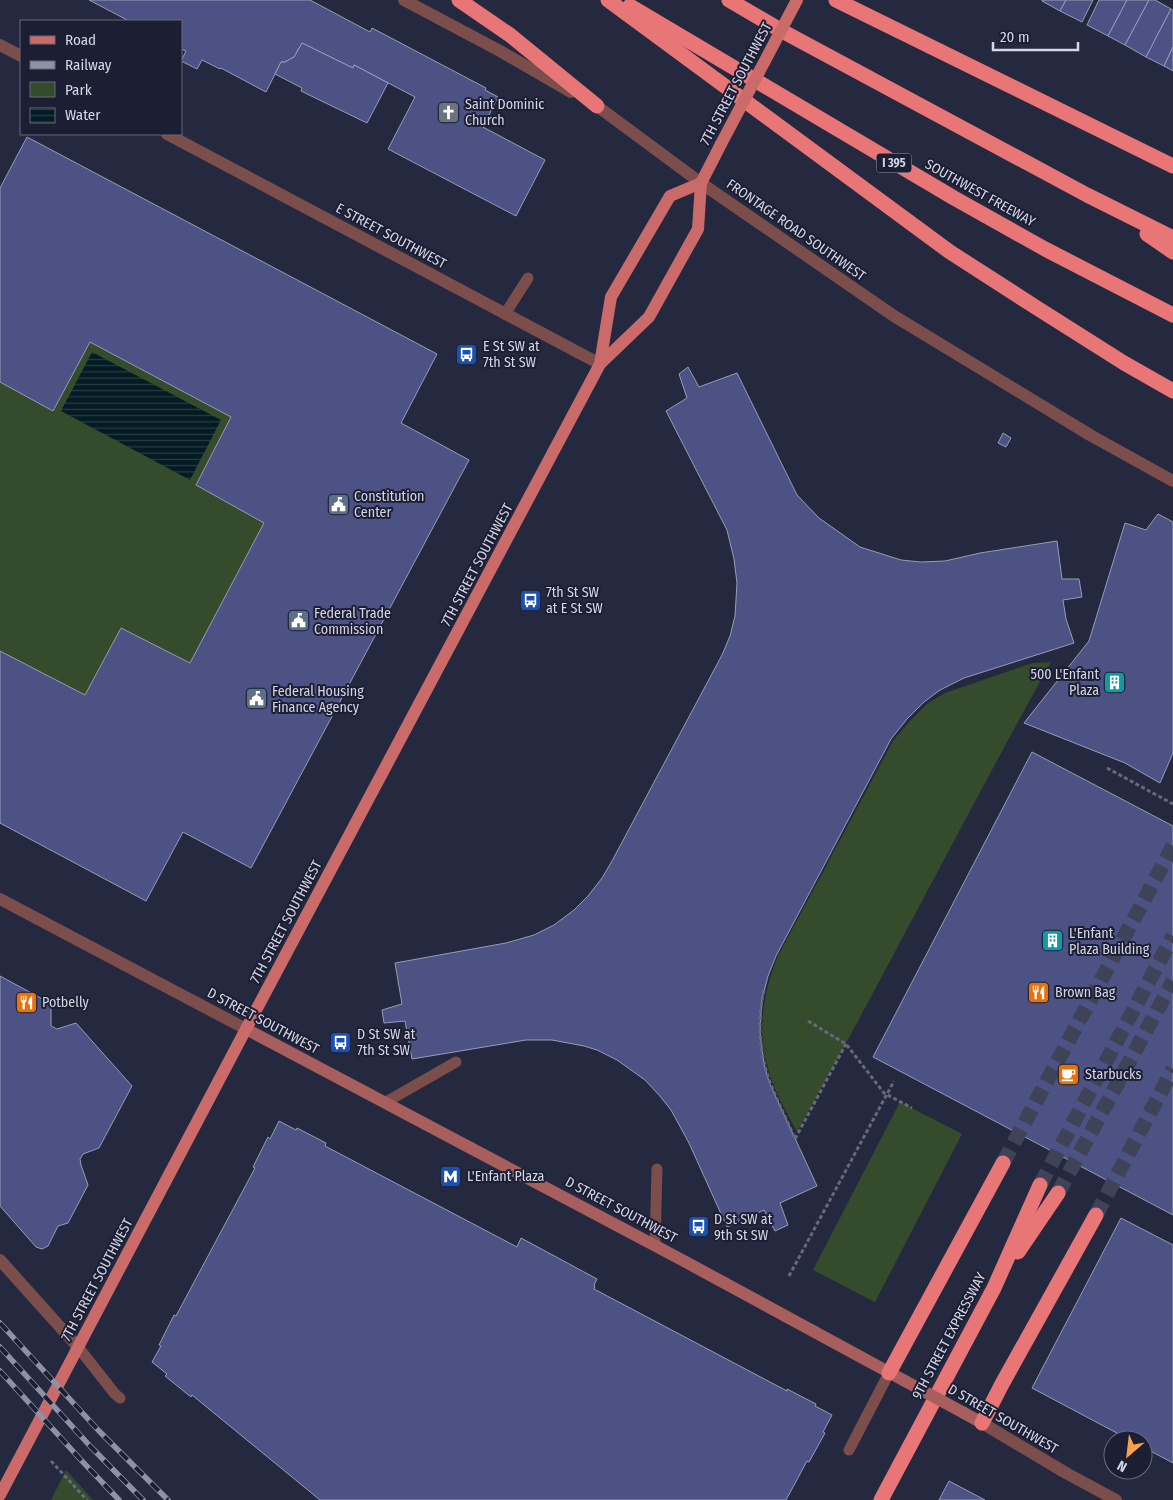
<svg xmlns="http://www.w3.org/2000/svg" width="1173" height="1500" font-family="'Fira Sans Condensed',sans-serif">
  <style>
    .park { fill: #354c2c }
    .water { fill: url(#water-rules) }
    .building { fill: #4c5283; stroke: #979cb7 }
    .lines { fill: none; stroke-linecap: round; stroke-linejoin: round }
    .motorway-tunnel { stroke: #3f4358; stroke-width: 15; stroke-dasharray: 15 8; stroke-linecap: butt }
    .path { stroke: #66697d; stroke-width: 3; stroke-dasharray: 4 2.5; stroke-linecap: butt }
    .service { stroke: #7b4d4b; stroke-width: 11 }
    .minor { stroke: #7b4d4b; stroke-width: 12 }
    .tertiary { stroke: #7b4d4b; stroke-width: 12 }
    .secondary { stroke: #a85e5d; stroke-width: 12 }
    .primary { stroke: #ca6b6a; stroke-width: 12 }
    .motorway { stroke: #e87676; stroke-width: 15 }
    .rail-casing { stroke: #8f92a4; stroke-width: 5.5 }
    .rail { stroke: #1c1f34; stroke-width: 4; stroke-dasharray: 11; stroke-linecap: butt }
    .secondary-bridge { stroke: #a85e5d; stroke-width: 12 }
    .primary-bridge { stroke: #ca6b6a; stroke-width: 12 }
    .labels { text-anchor: middle; dominant-baseline: central; stroke-width: 4; stroke-linejoin: round; paint-order: stroke }
    .shield { fill: #1c1f34; stroke: #9d9fb0; stroke-width: 1 }
    .shield-label { font-size: 12px; font-weight: bold; fill: #d4d6e5 }
    .street-label { font-size: 14px; fill: #d4d6e5; stroke: #1c1f34 }
    .poi-label { font-size: 14px; fill: #d4d6e5; stroke: #1c1f34; text-anchor: start }
  </style>
  <defs>
    <pattern id="water-rules" width="6" height="5" patternUnits="userSpaceOnUse" patternTransform="scale(1.25)"><rect width="6" height="5" fill="#041b23"/><path d="M0 2.5h6" fill="none" stroke="#283b43"/></pattern>
  </defs>
  <rect width="100%" height="100%" fill="#25293f"/>
  <g class="park">
    <polygon points="90,342 231,417 196,485 264,523 190,663 121,628 85,695 0,651 0,382 53,411"/>
    <path d="M1051,662C964,818 884,977 797,1132C786,1111 773,1089 767,1065C757,1029 764,990 778,956L893,741L909,722L927,704L945,693L1033,663Z"/>
    <polygon points="900,1102 962,1134 875,1302 813,1270"/>
    <polygon points="66,1470 93,1500 51,1500"/>
  </g>
  <polygon class="water" points="92,352 221,420 190,480 61,411"/>
  <g class="building">
    <polygon points="89,0 310,0 370,32 372,28 486,88 485,90 498,97 483,127 545,160 516,216 388,149 415,97 354,65 353,68 302,43 294,57 285,62 281,62 266,92 221,68 220,69 202,60 197,69 181,61 186,51 181,49 181,21 129,21"/>
    <polygon points="1042,0 1066,0 1060,11 1042,1"/>
    <polygon points="1066,0 1093,0 1082,22 1060,11"/>
    <polygon points="1099,0 1127,0 1108,36 1087,25"/>
    <polygon points="1127,0 1149,0 1125,45 1108,36"/>
    <polygon points="1149,0 1155,0 1171,9 1146,57 1125,45"/>
    <polygon points="1171,9 1173,10 1173,47 1164,66 1146,57"/>
    <polygon points="302,43 353,68 354,65 388,83 367,123 301,91 302,88 275,74 281,62 285,62 294,57"/>
    <polygon points="1173,47 1173,71 1164,66"/>
    <polygon points="27,137 437,354 401,423 469,460 251,868 183,832 146,901 0,823 0,651 85,695 121,628 190,663 264,523 196,485 231,417 90,342 53,411 0,382 0,188"/>
    <polygon points="688,367 699,387 737,373 797,495 819,518 860,547 901,560 921,562 945,561 980,553 1057,541 1062,579 1079,579 1082,597 1063,600 1066,619 1074,643 964,678 940,690 924,702 907,719 891,739 776,956 768,976 762,999 760,1032 764,1064 769,1082 817,1186 780,1203 788,1225 775,1231 764,1210 727,1227 689,1143 671,1110 659,1095 645,1080 617,1060 597,1050 584,1046 552,1040 526,1040 412,1059 405,1021 384,1023 382,1010 402,1004 395,963 506,943 534,935 554,925 574,910 588,896 602,878 612,861 722,655 730,636 735,616 737,583 734,559 727,530 666,411 687,398 679,374"/>
    <polygon points="1003,433 1011,438 1006,447 998,443"/>
    <polygon points="1158,514 1173,522 1173,753 1160,783 1125,763 1024,723 1089,641 1125,523 1146,530"/>
    <polygon points="1032,752 1173,826 1173,1215 873,1057"/>
    <polygon points="0,976 48,1002 51,1008 51,1026 57,1029 76,1023 132,1086 99,1148 83,1154 80,1159 81,1165 88,1185 68,1223 58,1226 48,1246 42,1249 36,1247 0,1206"/>
    <polygon points="279,1121 296,1130 297,1128 326,1143 325,1146 517,1247 521,1238 597,1279 594,1285 595,1286 594,1289 787,1391 787,1389 816,1404 815,1406 832,1415 823,1432 825,1433 809,1462 807,1461 786,1500 320,1500 192,1395 191,1397 165,1376 167,1374 152,1362 161,1346 159,1345 174,1315 176,1316 255,1168 253,1167 268,1137 270,1139"/>
    <polygon points="1121,1218 1173,1245 1173,1463 1143,1447 1143,1440 1130,1440 1032,1388"/>
    <polygon points="949,1481 985,1500 939,1500"/>
  </g>
  <g class="lines">
    <g class="motorway-tunnel">
      <polyline points="1003,1163 1173,846"/>
      <polyline points="1040,1185 1173,936"/>
      <polyline points="1058,1193 1173,981"/>
      <polyline points="1096,1215 1173,1069"/>
    </g>
    <g class="path">
      <polyline points="1107,768 1173,804"/>
      <path d="M764,990C757,1019 759,1054 770,1082C777,1101 787,1120 795,1139L846,1044"/>
      <polyline points="808,1021 846,1044 884,1093 912,1108"/>
      <polyline points="789,1276 894,1081"/>
      <polyline points="51,1461 87,1500"/>
    </g>
    <g class="service">
      <polyline points="505,314 528,278"/>
      <polyline points="386,1102 456,1062"/>
      <polyline points="655,1245 657,1169"/>
      <polyline points="78,1347 115,1394 120,1398"/>
      <polyline points="849,1450 889,1373"/>
    </g>
    <polyline class="minor" points="0,1260 78,1347"/>
    <g class="tertiary">
      <polyline points="404,0 500,51 571,92"/>
      <polyline points="0,45 21,56"/>
      <polyline points="589,101 597,106 701,183 894,316 1090,435 1173,481"/>
      <polyline points="167,134 600,364"/>
      <polyline points="0,899 246,1029"/>
      <polyline points="982,1423 1066,1473 1116,1500"/>
    </g>
    <g class="secondary">
      <polyline points="246,1029 684,1261 905,1381"/>
      <polyline points="964,1413 982,1423"/>
    </g>
    <g class="primary">
      <polyline points="600,364 611,297 670,196 701,183"/>
      <polyline points="0,1495 246,1029 600,364 649,317 698,229 701,183 721,144"/>
    </g>
    <g class="motorway">
      <polyline points="459,0 510,35 597,106"/>
      <polyline points="608,0 950,252 1037,308 1124,363 1173,391"/>
      <polyline points="729,0 782,31 1087,195 1173,238"/>
      <polyline points="836,0 1173,166"/>
      <polyline points="630,6 954,198 1045,249 1173,315"/>
      <polyline points="1147,234 1173,252"/>
      <polyline points="1018,1252 1058,1193"/>
      <polyline points="889,1373 1003,1163"/>
      <polyline points="982,1423 1002,1384 1096,1215"/>
      <polyline points="881,1500 994,1288 1040,1185"/>
    </g>
    <defs>
      <g id="rail">
        <polyline points="0,1323 99,1431 168,1500"/>
        <polyline points="0,1347 90,1446 143,1500"/>
        <polyline points="0,1371 81,1460 119,1500"/>
      </g>
    </defs>
    <use href="#rail" class="rail-casing"/>
    <use href="#rail" class="rail"/>
    <polyline class="secondary-bridge" points="905,1381 964,1413"/>
    <polyline class="primary-bridge" points="721,144 797,0"/>
  </g>
  <defs>
    <symbol id="church-square" viewBox="-11 -11 22 22"><rect x="-9" y="-9" width="18" height="18" rx="4" fill="#6b7280" stroke="#1c1f34"/><path d="M-1.2-6h2.4v3.5h3.3v2.4h-3.3V6h-2.4V-.1h-3.3v-2.4h3.3Z" fill="#fff"/></symbol>
    <symbol id="bus-square" viewBox="-11 -11 22 22"><rect x="-9" y="-9" width="18" height="18" rx="4" fill="#1a4fb4" stroke="#1c1f34"/><path d="M-5-6H5V4H4V6H2V4H-2V6H-4V4H-5ZM-3.5-4V0h7V-4ZM-3.5 1.2v1.5H-2V1.2ZM2 1.2v1.5H3.5V1.2Z" fill="#fff"/></symbol>
    <symbol id="civic-square" viewBox="-11 -11 22 22"><rect x="-9" y="-9" width="18" height="18" rx="4" fill="#5c6f8a" stroke="#1c1f34"/><path d="M-.6-6.5H3V-4.5H.6V-3L4-1V1h2V6H-6V1h2V-1L-.6-3ZM-1.2 2.5V6h2.4V2.5Z" fill="#fff"/></symbol>
    <symbol id="building-square" viewBox="-11 -11 22 22"><rect x="-9" y="-9" width="18" height="18" rx="4" fill="#0f9aa8" stroke="#1c1f34"/><path d="M-4-6H4V6H1V3H-1V6H-4ZM-2.5-4.3h1.7v1.8h-1.7ZM.8-4.3h1.7v1.8H.8ZM-2.5-1h1.7V.8h-1.7ZM.8-1h1.7V.8H.8Z" fill="#fff"/></symbol>
    <symbol id="restaurant-square" viewBox="-11 -11 22 22"><rect x="-9" y="-9" width="18" height="18" rx="4" fill="#e8710a" stroke="#1c1f34"/><path d="M-5-6h1v4h1v-4h1v4h1v-4h1v5L-1.5 .5V6h-2V.5L-5-1ZM5-6V6H3V1.5H1.5Q1.5-4 5-6Z" fill="#fff"/></symbol>
    <symbol id="cafe-square" viewBox="-11 -11 22 22"><rect x="-9" y="-9" width="18" height="18" rx="4" fill="#e8710a" stroke="#1c1f34"/><path d="M-5.5-4.5H6V0H3Q3 3.5 0 3.5H-2.5Q-5.5 3.5-5.5 0ZM3-3.2v2h1.7v-2ZM-6 4.5H4V6H-6Z" fill="#fff"/></symbol>
    <symbol id="metro-square" viewBox="-11 -11 22 22"><rect x="-9" y="-9" width="18" height="18" rx="4" fill="#1a4fb4" stroke="#1c1f34"/><path d="M-5.5 5V-5H-3L0 0L3-5H5.5V5H3V-.5L0 4L-3-.5V5Z" fill="#fff"/></symbol>
  </defs>
  <g fill-rule="evenodd">
    <use href="#church-square" x="436" y="100" width="25" height="25"/>
    <use href="#bus-square" x="454" y="342" width="25" height="25"/>
    <use href="#civic-square" x="326" y="492" width="25" height="25"/>
    <use href="#bus-square" x="518" y="588" width="25" height="25"/>
    <use href="#civic-square" x="286" y="608" width="25" height="25"/>
    <use href="#building-square" x="1102" y="670" width="25" height="25"/>
    <use href="#civic-square" x="244" y="686" width="25" height="25"/>
    <use href="#building-square" x="1040" y="928" width="25" height="25"/>
    <use href="#restaurant-square" x="1026" y="980" width="25" height="25"/>
    <use href="#restaurant-square" x="14" y="990" width="25" height="25"/>
    <use href="#bus-square" x="328" y="1030" width="25" height="25"/>
    <use href="#cafe-square" x="1056" y="1062" width="25" height="25"/>
    <use href="#metro-square" x="438" y="1164" width="25" height="25"/>
    <use href="#bus-square" x="686" y="1214" width="25" height="25"/>
  </g>
  <g class="labels">
    <rect class="shield" x="876.5" y="153.5" width="35" height="19" rx="4"/>
    <g class="shield-label">
      <text x="894" y="163">I 395</text>
    </g>
    <g class="street-label">
      <text transform="translate(736 84) rotate(-62)">7TH STREET SOUTHWEST</text>
      <text transform="translate(980 193) rotate(29)">SOUTHWEST FREEWAY</text>
      <text transform="translate(796 230) rotate(35)">FRONTAGE ROAD SOUTHWEST</text>
      <text transform="translate(391 236) rotate(28)">E STREET SOUTHWEST</text>
      <text transform="translate(477 565) rotate(-62)">7TH STREET SOUTHWEST</text>
      <text transform="translate(286 922) rotate(-62)">7TH STREET SOUTHWEST</text>
      <text transform="translate(263 1021) rotate(28)">D STREET SOUTHWEST</text>
      <text transform="translate(621 1210) rotate(28)">D STREET SOUTHWEST</text>
      <text transform="translate(97 1280) rotate(-62)">7TH STREET SOUTHWEST</text>
      <text transform="translate(949 1336) rotate(-62)">9TH STREET EXPRESSWAY</text>
      <text transform="translate(1003 1419) rotate(30)">D STREET SOUTHWEST</text>
    </g>
    <g class="poi-label">
      <text x="465" y="104">Saint Dominic<tspan x="465" dy="16">Church</tspan></text>
      <text x="483" y="346">E St SW at<tspan x="483" dy="16">7th St SW</tspan></text>
      <text x="354" y="496">Constitution<tspan x="354" dy="16">Center</tspan></text>
      <text x="546" y="592">7th St SW<tspan x="546" dy="16">at E St SW</tspan></text>
      <text x="314" y="613">Federal Trade<tspan x="314" dy="16">Commission</tspan></text>
      <text x="1099" y="674" text-anchor="end">500 L'Enfant<tspan x="1099" dy="16">Plaza</tspan></text>
      <text x="272" y="691">Federal Housing<tspan x="272" dy="16">Finance Agency</tspan></text>
      <text x="1069" y="933">L'Enfant<tspan x="1069" dy="16">Plaza Building</tspan></text>
      <text x="1055" y="992">Brown Bag</text>
      <text x="42" y="1002">Potbelly</text>
      <text x="357" y="1034">D St SW at<tspan x="357" dy="16">7th St SW</tspan></text>
      <text x="1085" y="1074">Starbucks</text>
      <text x="467" y="1176">L'Enfant Plaza</text>
      <text x="714" y="1219">D St SW at<tspan x="714" dy="16">9th St SW</tspan></text>
    </g>
  </g>
  <rect x="20" y="20" width="162" height="115" fill="#1c1f34" stroke="#66687b"/>
  <rect x="30" y="36" width="25" height="8" fill="#ca6b6a" stroke="#66687b"/>
  <text x="65" y="45" font-size="15" fill="#d4d6e5">Road</text>
  <rect x="30" y="61" width="25" height="8" fill="#8f92a4" stroke="#66687b"/>
  <text x="65" y="70" font-size="15" fill="#d4d6e5">Railway</text>
  <rect x="30" y="82" width="25" height="15" fill="#354c2c" stroke="#66687b"/>
  <text x="65" y="95" font-size="15" fill="#d4d6e5">Park</text>
  <rect x="30" y="108" width="25" height="15" fill="url(#water-rules)" stroke="#66687b"/>
  <text x="65" y="120" font-size="15" fill="#d4d6e5">Water</text>
  <g transform="translate(1128 1455) rotate(208)"><circle r="24" fill="#1c1f34" stroke="#66687b"/>
  <path d="M0-4L9 19L0 12L-9 19Z" fill="#f8a14a"/>
  <text y="-8" font-size="14" font-weight="bold" text-anchor="middle" fill="#d4d6e5">N</text>
  </g>
  <path d="M993 42v8h85v-8" fill="none" stroke="#d4d6e5" stroke-width="2.5"/>
  <text x="1000" y="42" font-size="15" fill="#d4d6e5" stroke="#1c1f34" stroke-width="4" paint-order="stroke">20 m</text>
</svg>
